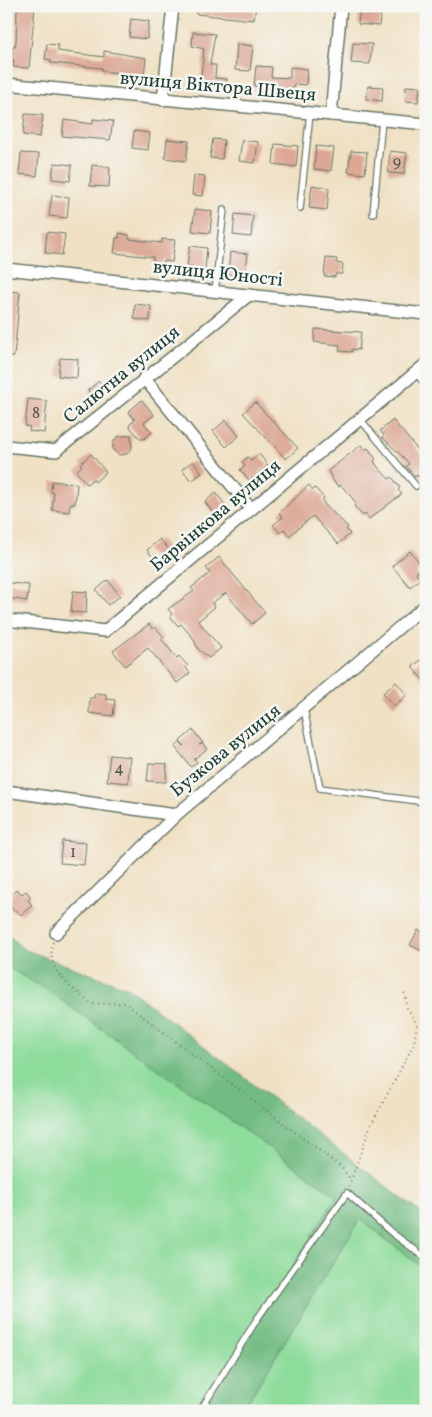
<svg xmlns="http://www.w3.org/2000/svg" width="432" height="1417" font-family="Vollkorn,serif">
  <style>
    .green { fill: #8edc9b; stroke: #568c68 }
    .forest { fill: #72bc83; stroke: #487c5c }
    .building { fill: #dca895 }
    .lines { fill: none; stroke-linecap: round; stroke-linejoin: round }
    .service-casing { stroke: #687666; stroke-width: 8 }
    .minor-casing { stroke: #687666; stroke-width: 14 }
    .path { stroke: #687666; stroke-width: 2; stroke-dasharray: 1 4; stroke-linecap: butt }
    .service { stroke: #fff; stroke-width: 5.5 }
    .minor { stroke: #fff; stroke-width: 11 }
    .labels { text-anchor: middle; dominant-baseline: central; stroke-width: 5; stroke-linejoin: round; paint-order: stroke }
    .number-label { font-size: 16px; fill: #4e584c }
    .street-label { font-size: 19px; fill: #1f3d34; stroke: #f6f6f2 }
  </style>
  <rect width="100%" height="100%" fill="#f6f6f2"/>
  <filter id="ink" filterUnits="userSpaceOnUse"><feTurbulence type="fractalNoise" baseFrequency=".02" numOctaves="2"/><feDisplacementMap in="SourceGraphic" scale="10" xChannelSelector="R" yChannelSelector="G"/><feConvolveMatrix kernelMatrix="1 2 1 2 8 2 1 2 1" color-interpolation-filters="sRGB"/></filter>
  <filter id="wash" filterUnits="userSpaceOnUse"><feTurbulence type="fractalNoise" baseFrequency=".0096" numOctaves="4" result="noise"/><feDisplacementMap in="SourceGraphic" scale="20" xChannelSelector="R" yChannelSelector="G"/><feGaussianBlur stdDeviation="1.12" result="paint"/><feColorMatrix in="noise" values="0 0 0 0 0 0 0 0 0 0 0 0 0 0 0 0 0 1.4 0 .05"/><feComposite in="paint" operator="in"/></filter>
  <g filter="url(#wash)">
    <rect width="100%" height="100%" fill="#f0e1c4"/>
    <g class="green">
      <polygon points="6,966 47,990 337,1196 202,1411 6,1411"/>
      <polygon points="360,1219 426,1270 426,1411 242,1411"/>
    </g>
    <polygon class="forest" points="6,933 23,949 128,988 426,1217 426,1270 360,1219 242,1411 202,1411 337,1196 47,990 6,966"/>
    <g id="blocks">
      <g class="building">
        <polygon points="20,6 35,6 29,68 13,67 14,60 11,60 12,47 15,47 16,41 17,9 20,9"/>
        <polygon points="197,6 256,6 254,20 196,14"/>
        <polygon points="360,6 382,6 379,26 358,24"/>
        <polygon points="131,19 149,21 147,39 129,37"/>
        <polygon points="193,32 215,34 210,65 216,65 215,78 227,79 226,88 200,85 204,49 192,46"/>
        <polygon points="353,43 372,44 370,64 351,63"/>
        <polygon points="47,44 58,45 58,51 65,52 104,57 104,51 146,58 144,76 102,71 102,68 51,63 51,60 45,59"/>
        <polygon points="237,44 253,46 250,71 235,70"/>
        <polygon points="256,66 272,67 271,77 290,78 290,67 307,69 306,85 294,84 293,90 254,86"/>
        <polygon points="368,86 383,87 382,101 366,99"/>
        <polygon points="406,86 420,87 418,102 405,101"/>
        <polygon points="25,114 43,115 40,137 23,135"/>
        <polygon points="93,119 113,121 110,140 62,136 64,120 93,124"/>
        <polygon points="134,131 150,133 148,150 132,148"/>
        <polygon points="167,139 189,141 186,161 165,158"/>
        <polygon points="213,139 224,140 222,159 210,158"/>
        <polygon points="242,140 258,142 255,163 239,161"/>
        <polygon points="275,144 298,146 296,167 273,164"/>
        <polygon points="316,146 334,148 331,171 314,169"/>
        <polygon points="351,151 367,152 365,174 348,172"/>
        <polygon points="390,151 407,153 404,174 388,173"/>
        <polygon points="21,153 39,154 37,176 19,174"/>
        <polygon points="54,163 72,165 70,181 52,179"/>
        <polygon points="92,165 110,167 109,187 90,186"/>
        <polygon points="194,175 205,176 203,196 192,195"/>
        <polygon points="312,185 329,188 327,210 309,208"/>
        <polygon points="52,195 69,197 67,218 49,216"/>
        <polygon points="195,209 212,211 210,233 192,231"/>
        <polygon points="235,214 253,216 251,237 233,235"/>
        <polygon points="47,232 65,234 62,255 45,253"/>
        <polygon points="119,233 129,235 129,239 162,243 162,239 175,240 172,262 164,261 163,265 153,264 153,257 114,253 116,238 119,238"/>
        <polygon points="190,246 207,248 205,269 187,267"/>
        <polygon points="230,252 248,254 245,276 228,274"/>
        <polygon points="326,258 337,259 336,263 343,264 342,274 335,274 335,277 324,276"/>
        <polygon points="6,291 20,292 14,357 6,356"/>
        <polygon points="135,304 151,306 150,321 134,319"/>
        <polygon points="315,329 361,332 359,350 352,349 352,352 339,351 340,345 314,342"/>
        <polygon points="60,358 78,359 77,378 58,376"/>
        <polygon points="99,381 107,391 94,401 88,390"/>
        <polygon points="28,399 47,401 44,433 29,431 30,427 25,426"/>
        <polygon points="142,400 154,415 144,423 152,432 144,439 140,439 130,427 130,424 135,420 128,412"/>
        <polygon points="255,402 298,448 286,459 243,413"/>
        <polygon points="226,420 239,436 226,447 213,431"/>
        <polygon points="393,420 426,460 426,476 421,480 417,475 415,477 406,466 409,464 405,459 382,437 384,435 380,431"/>
        <polygon points="131,435 132,448 127,454 119,455 113,450 113,443 117,437"/>
        <polygon points="361,445 365,450 368,448 376,459 374,461 377,466 389,479 392,477 400,488 398,490 402,494 369,519 365,514 363,516 354,506 356,504 353,499 341,485 339,487 334,482 328,471"/>
        <polygon points="91,454 106,472 95,482 93,479 87,484 76,471 82,466 80,464"/>
        <polygon points="259,454 268,465 259,473 261,476 255,481 253,478 250,481 240,470 245,466 242,462 248,457 251,461"/>
        <polygon points="193,461 202,473 191,481 182,469"/>
        <polygon points="52,481 77,484 75,504 70,504 69,512 52,510 54,493 51,492"/>
        <polygon points="309,485 313,490 315,488 324,498 322,500 325,505 348,527 346,529 350,534 338,544 313,516 289,536 284,529 280,533 273,525 283,517 279,513"/>
        <polygon points="216,493 225,505 214,514 205,502"/>
        <polygon points="160,539 171,552 158,564 147,550"/>
        <polygon points="410,551 423,567 416,573 420,579 410,587 392,566"/>
        <polygon points="219,557 265,613 252,624 226,593 212,603 215,607 198,621 221,648 209,658 198,649 193,638 181,624 178,626 170,616 172,614 168,609 194,591 191,588 210,573 206,568"/>
        <polygon points="108,580 120,596 108,605 96,590"/>
        <polygon points="10,583 29,585 27,601 9,598"/>
        <polygon points="73,591 87,592 86,613 71,612"/>
        <polygon points="149,624 153,629 155,627 164,637 161,639 177,658 179,656 188,666 186,668 190,673 177,683 148,648 125,666 113,651"/>
        <polygon points="426,656 426,683 412,667"/>
        <polygon points="396,682 407,695 394,706 383,693"/>
        <polygon points="95,693 106,694 106,699 115,700 113,716 89,713 90,698 94,698"/>
        <polygon points="193,730 203,743 199,745 202,743 207,749 194,759 197,762 191,767 175,747 181,742 184,746 180,741"/>
        <polygon points="110,755 130,757 128,783 107,781"/>
        <polygon points="149,763 167,764 166,782 147,781"/>
        <polygon points="62,841 86,843 84,865 60,863"/>
        <polygon points="17,889 22,894 26,891 31,897 28,900 32,905 21,915 16,910 14,912 6,900"/>
        <polygon points="418,930 426,934 426,953 410,945"/>
      </g>
    </g>
  </g>
  <g filter="url(#ink)">
    <use href="#blocks" fill-opacity="0" stroke="#687666" stroke-width="1"/>
    <g class="lines">
      <defs>
        <g id="service">
          <polyline points="6,28 9,6"/>
          <polyline points="300,208 310,113"/>
          <polyline points="373,214 382,120"/>
          <polyline points="215,292 224,209"/>
          <polyline points="415,372 426,385"/>
          <polyline points="360,419 416,486"/>
          <polyline points="304,709 320,788 426,802"/>
          <polyline points="200,1411 257,1319 347,1193 392,1233 426,1258"/>
        </g>
        <g id="minor">
          <polyline points="6,84 426,124"/>
          <polyline points="163,100 173,6"/>
          <polyline points="331,115 341,6"/>
          <polyline points="6,269 426,314"/>
          <polyline points="144,378 251,509"/>
          <polyline points="6,446 56,451 249,295"/>
          <polyline points="6,620 105,631 426,364"/>
          <polyline points="6,791 176,815"/>
          <polyline points="56,933 176,815 426,605"/>
        </g>
      </defs>
      <use href="#service" class="service-casing"/>
      <use href="#minor" class="minor-casing"/>
      <g class="path">
        <path d="M53,942C45,972 71,986 91,1004L125,1003L341,1167L351,1180"/>
        <polyline points="349,1186 370,1127 414,1044 417,1024 407,1008 404,991"/>
      </g>
      <use href="#service" class="service"/>
      <use href="#minor" class="minor"/>
    </g>
  </g>
  <g class="labels">
    <g class="number-label">
      <text x="397" y="163">9</text>
      <text x="36" y="414">8</text>
      <text x="119" y="769">4</text>
      <text x="73" y="853">1</text>
    </g>
    <g class="street-label">
      <text transform="translate(218 87) rotate(5)">вулиця Віктора Швеця</text>
      <text transform="translate(218 274) rotate(6)">вулиця Юності</text>
      <text transform="translate(122 375) rotate(-39)">Салютна вулиця</text>
      <text transform="translate(216 516) rotate(-40)">Барвінкова вулиця</text>
      <text transform="translate(226 751) rotate(-39)">Бузкова вулиця</text>
    </g>
  </g>
  <rect width="432" height="1417" fill="none" stroke="#f6f6f2" stroke-width="25"/>
</svg>
